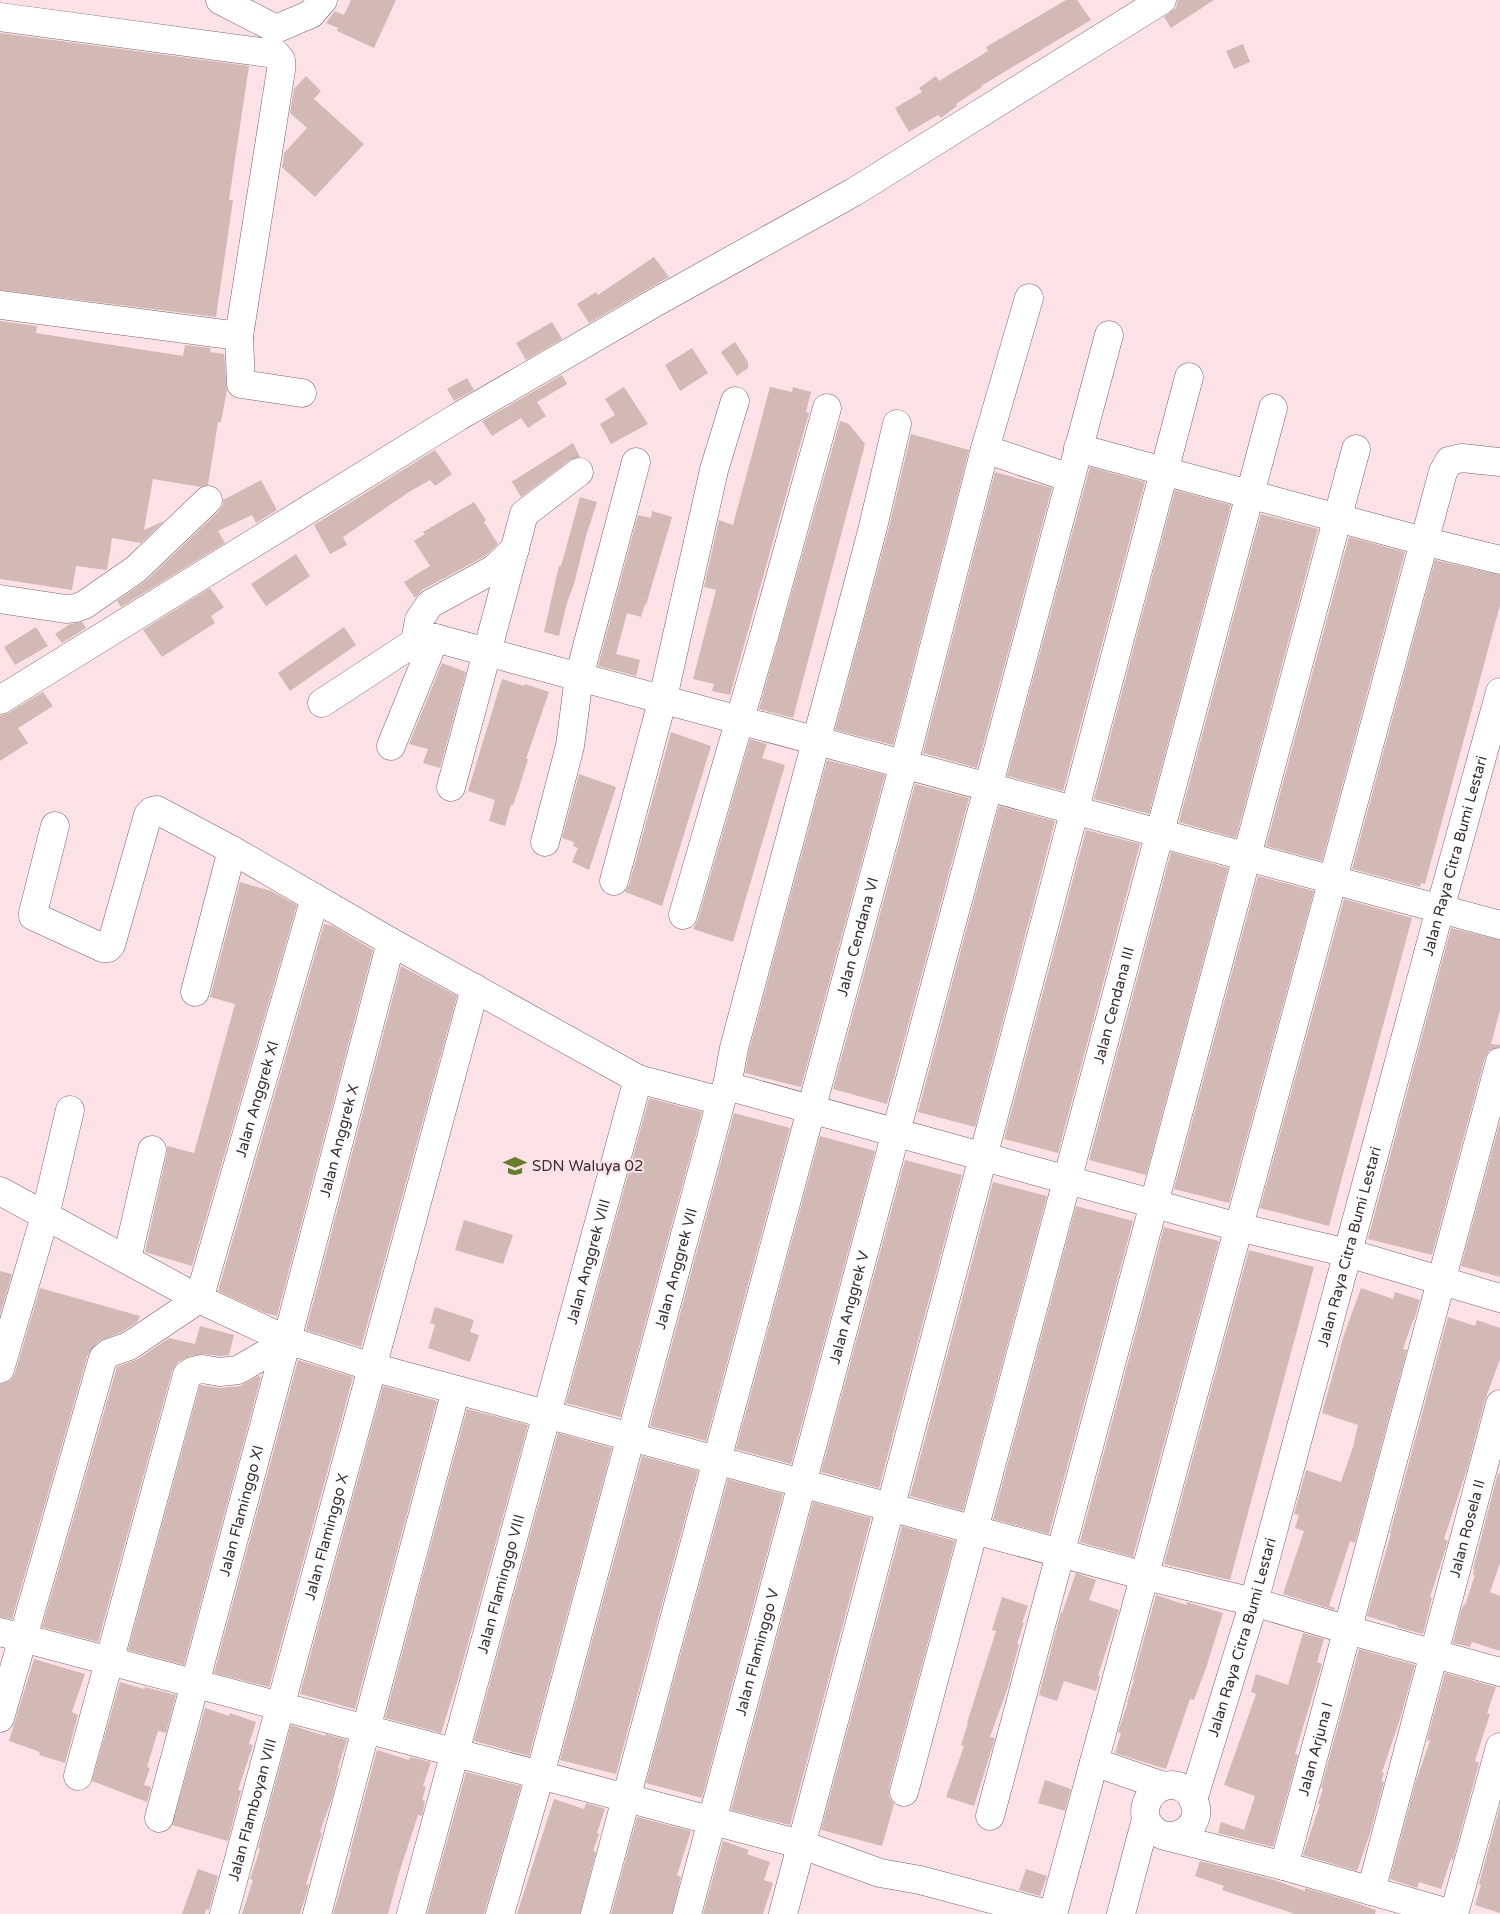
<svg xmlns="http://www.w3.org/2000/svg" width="1500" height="1914" font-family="'Varela Round',sans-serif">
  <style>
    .building { fill: #d2b9b5 }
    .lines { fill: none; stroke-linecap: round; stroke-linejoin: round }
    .minor-casing { stroke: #786266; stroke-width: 29 }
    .minor { stroke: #fff; stroke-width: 28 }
    .labels { text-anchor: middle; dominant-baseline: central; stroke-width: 4; stroke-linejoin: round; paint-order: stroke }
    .street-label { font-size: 15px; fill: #392f30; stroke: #fce2e6 }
    .poi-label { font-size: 15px; fill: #392f30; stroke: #fce2e6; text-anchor: start }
  </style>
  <rect width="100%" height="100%" fill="#fce2e6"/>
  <g class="building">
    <polygon points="351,0 396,0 374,48 337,31 338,28 326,23 335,11 344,15"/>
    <polygon points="1066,0 1077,0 1091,20 981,86 982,87 956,104 957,106 941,118 938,115 909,132 895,108 922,92 919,88 936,76 939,81 988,51 986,47"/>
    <polygon points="1178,0 1214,0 1171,28 1164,17 1176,8"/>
    <polygon points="0,33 249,66 229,200 233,200 216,317 0,290"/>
    <polygon points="1243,44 1250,62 1234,69 1226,51"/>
    <polygon points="306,76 321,91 314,99 364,144 315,197 282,167 284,153 307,128 290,113 294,89"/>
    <polygon points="654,257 669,277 589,323 577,304 596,292 598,295"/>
    <polygon points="0,321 37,326 36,333 183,356 185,345 211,348 210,352 224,354 227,390 221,422 218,422 208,485 201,487 153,479 144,530 164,521 141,543 112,538 107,570 76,566 72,590 0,579"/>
    <polygon points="552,322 562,339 526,360 516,343"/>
    <polygon points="735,342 748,362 748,368 737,376 721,352"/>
    <polygon points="692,348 708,373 680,391 665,365"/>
    <polygon points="562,375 567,384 537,402 546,416 528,428 521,418 492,436 482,421"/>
    <polygon points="467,378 474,390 454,401 447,389"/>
    <polygon points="624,387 648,424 611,444 600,424 615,415 605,399"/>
    <polygon points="770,387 792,392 793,387 811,392 806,412 809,413 730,695 712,691 714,684 693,679 716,590 704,587 719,520 733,525"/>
    <polygon points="840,421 849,424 865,444 793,718 759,709"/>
    <polygon points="911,434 969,450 893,745 835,730 888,531"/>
    <polygon points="573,443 580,457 570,460 521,497 511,480 513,481"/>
    <polygon points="435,450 452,474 435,486 430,480 409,492 343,537 347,545 330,554 314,525"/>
    <polygon points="1090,467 1145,482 1063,791 1007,776"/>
    <polygon points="995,472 1052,488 977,768 923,753"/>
    <polygon points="261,480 277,510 256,523 252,515 218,531 225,543 121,607 117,601 147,580 219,511 223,505 223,500"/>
    <polygon points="1175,490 1231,505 1149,814 1094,799"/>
    <polygon points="580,497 597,502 586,536 574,584 567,603 559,636 544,632 555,583 559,566 561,566"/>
    <polygon points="474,502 486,520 484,522 498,544 485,556 422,590 415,598 404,582 430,566 414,541 425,534 423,532"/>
    <polygon points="652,511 672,517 646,605 645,604 641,617 627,613 616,654 640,660 636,676 598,666 638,515 651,518"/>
    <polygon points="1261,514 1318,529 1236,838 1179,822"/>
    <polygon points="1349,537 1405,552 1322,861 1266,846"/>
    <polygon points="296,554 310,576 266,606 251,584"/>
    <polygon points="1435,560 1500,575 1500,605 1425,884 1421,883 1420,887 1352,869"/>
    <polygon points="210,588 224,607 211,616 215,623 162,657 143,630"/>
    <polygon points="82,622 86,628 62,643 55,634 70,624"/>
    <polygon points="36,627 48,646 15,665 4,647"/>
    <polygon points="344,627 356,645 290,691 278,673"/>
    <polygon points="442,663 466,672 440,768 423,763 428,749 409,744"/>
    <polygon points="502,679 524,686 525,684 549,692 526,759 528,759 518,791 513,805 511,805 505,826 489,821 495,800 468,791"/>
    <polygon points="43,692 53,706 18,728 28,743 0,761 0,716 8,713"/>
    <polygon points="671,732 711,746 662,906 625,892 629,885"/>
    <polygon points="750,739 767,744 762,758 785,765 733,942 693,929 698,919"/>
    <polygon points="827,760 885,775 801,1087 745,1073 749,1051"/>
    <polygon points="579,774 616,787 589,870 572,862 578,848 573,846 574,842 562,838"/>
    <polygon points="915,784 969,798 887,1104 833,1089"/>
    <polygon points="999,806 1055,821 975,1127 918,1112"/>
    <polygon points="1086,830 1140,844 1058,1153 1004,1139"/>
    <polygon points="1171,852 1228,868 1146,1175 1089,1160"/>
    <polygon points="1258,876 1314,891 1229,1203 1174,1189"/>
    <polygon points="240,882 271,891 297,905 192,1266 145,1252 167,1153 167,1146 194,1153 235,1004 210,997"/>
    <polygon points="1344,899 1412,918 1329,1226 1260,1208"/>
    <polygon points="324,924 333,926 373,950 277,1316 265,1313 218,1291"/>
    <polygon points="1451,928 1500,940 1500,1010 1491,1044 1500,1045 1500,1047 1489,1051 1485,1058 1432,1255 1368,1239"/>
    <polygon points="401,966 457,996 361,1347 306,1330"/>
    <polygon points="649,1098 702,1112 620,1417 566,1403"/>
    <polygon points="734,1113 790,1128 706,1441 650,1426"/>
    <polygon points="1500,1122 1500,1277 1461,1266"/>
    <polygon points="820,1136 875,1151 791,1464 736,1449"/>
    <polygon points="905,1160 962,1175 879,1488 821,1472"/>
    <polygon points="993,1182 1047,1196 963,1511 910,1496"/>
    <polygon points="1076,1206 1133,1221 1049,1534 993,1519"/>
    <polygon points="464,1220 513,1235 503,1264 455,1250"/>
    <polygon points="1164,1227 1219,1241 1133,1557 1080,1542"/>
    <polygon points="1249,1250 1314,1267 1230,1580 1164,1564"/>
    <polygon points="0,1271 12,1274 0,1314"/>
    <polygon points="40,1288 140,1316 137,1322 122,1332 99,1341 88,1354 12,1619 0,1617 0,1384 10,1381 15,1373"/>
    <polygon points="1361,1288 1393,1299 1395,1292 1420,1300 1414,1320 1413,1320 1403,1349 1407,1350 1355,1543 1350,1541 1329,1606 1335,1608 1334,1610 1283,1594 1304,1531 1295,1528 1299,1515 1294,1514 1306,1470 1341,1482 1353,1447 1358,1425 1322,1413 1344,1335"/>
    <polygon points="435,1307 474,1320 470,1332 479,1335 470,1362 428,1348 435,1325 430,1323"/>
    <polygon points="1448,1317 1475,1326 1477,1320 1500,1328 1500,1359 1485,1400 1467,1469 1444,1539 1448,1541 1430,1597 1432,1598 1423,1634 1397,1627 1398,1626 1367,1616 1391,1534 1390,1533"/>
    <polygon points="200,1326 234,1335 229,1355 220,1356 204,1354 190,1356 178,1362 172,1371 98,1642 42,1627 117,1367 138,1359 169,1338 195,1344"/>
    <polygon points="298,1360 353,1377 269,1687 214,1673"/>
    <polygon points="258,1376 261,1377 184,1665 128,1650 200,1385 221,1388 240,1386"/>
    <polygon points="383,1386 437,1401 355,1709 300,1694"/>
    <polygon points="467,1409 528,1425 459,1676 441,1733 385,1718"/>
    <polygon points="558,1433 612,1448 529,1756 474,1741"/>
    <polygon points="642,1456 698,1471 616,1774 560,1760"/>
    <polygon points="1498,1473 1500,1474 1500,1563 1490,1592 1500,1596 1500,1651 1472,1642 1470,1647 1453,1643 1461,1611 1464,1604 1465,1605 1475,1575 1473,1575 1474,1569 1473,1569"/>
    <polygon points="728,1479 783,1494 702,1798 646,1783"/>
    <polygon points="813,1502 871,1518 790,1825 731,1810"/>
    <polygon points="902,1526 955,1541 889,1788 889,1797 894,1804 882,1846 821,1830"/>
    <polygon points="1076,1573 1096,1580 1089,1600 1119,1610 1098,1676 1100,1676 1096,1691 1064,1681 1057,1701 1039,1695 1061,1612 1062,1613"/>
    <polygon points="1156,1595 1186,1605 1187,1602 1223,1613 1206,1668 1194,1700 1190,1699 1166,1769 1115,1753 1121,1733 1118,1732 1128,1702 1127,1702 1134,1680 1133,1679"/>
    <polygon points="1002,1597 1028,1606 1022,1623 1024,1623 1017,1644 1019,1644 1008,1687 990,1737 995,1738 974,1806 946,1797 964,1746 961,1745 968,1723 967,1723 996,1631 992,1630"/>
    <polygon points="1303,1633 1324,1639 1317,1662 1322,1664 1295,1754 1298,1755 1273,1847 1218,1833 1221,1822 1244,1830 1255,1796 1224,1785 1256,1694 1251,1692 1256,1674 1288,1685"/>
    <polygon points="1359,1649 1415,1665 1400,1719 1382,1772 1384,1773 1381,1781 1384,1782 1370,1833 1357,1871 1303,1855 1320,1804 1318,1804 1323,1789 1321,1788"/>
    <polygon points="34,1659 85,1674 72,1712 78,1715 65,1763 39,1755 40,1752 9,1741"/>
    <polygon points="1445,1673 1496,1687 1487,1713 1490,1714 1475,1761 1479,1763 1453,1860 1451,1859 1441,1889 1419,1882 1417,1888 1390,1879 1416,1781 1430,1741 1427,1740"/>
    <polygon points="120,1682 144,1689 145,1687 176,1695 166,1733 158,1731 147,1767 150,1768 144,1785 151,1787 147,1802 92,1781"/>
    <polygon points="205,1708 229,1716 230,1713 256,1722 249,1744 253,1745 238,1790 241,1790 228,1841 172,1825"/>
    <polygon points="291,1725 325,1736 326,1734 347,1740 338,1768 339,1768 333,1795 320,1832 322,1833 306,1884 309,1885 300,1914 242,1914 253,1880 250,1879 260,1849 258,1848"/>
    <polygon points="377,1750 409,1760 410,1757 431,1762 423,1786 426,1787 422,1800 425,1801 422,1816 418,1815 400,1870 388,1914 333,1914 351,1852 350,1852"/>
    <polygon points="466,1772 521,1786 484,1914 427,1914"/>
    <polygon points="1045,1780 1071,1789 1065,1811 1038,1803"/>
    <polygon points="554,1799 584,1809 586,1803 605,1809 597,1833 599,1834 593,1851 596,1852 580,1914 517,1914"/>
    <polygon points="1500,1806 1500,1913 1475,1905 1481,1885 1479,1884"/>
    <polygon points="637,1817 691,1831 677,1875 681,1877 672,1914 611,1914"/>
    <polygon points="723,1841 749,1850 747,1854 770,1862 764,1880 773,1883 763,1914 703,1914"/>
    <polygon points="1200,1861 1271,1879 1305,1891 1305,1888 1347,1900 1376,1910 1375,1914 1295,1914 1222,1890 1224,1886 1195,1876"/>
    <polygon points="198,1869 218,1876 209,1910 206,1909 205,1914 182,1914"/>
    <polygon points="1026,1869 1047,1876 1040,1896 1019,1890"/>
  </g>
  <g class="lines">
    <defs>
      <g id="minor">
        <polyline points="220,0 276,29 311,14 323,0"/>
        <polyline points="0,17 276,54 281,60 281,70 239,336 241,384 302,393"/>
        <polyline points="0,305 239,336"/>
        <polyline points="1078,448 1423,541 1500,560"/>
        <polyline points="985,449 1070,478"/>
        <polyline points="0,599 66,609 76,608 84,605 136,569 208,500"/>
        <polyline points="415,642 435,638 1500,925"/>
        <polyline points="0,700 458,417 658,301 854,192 1162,0"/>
        <polyline points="322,703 415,642 419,620 430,604 494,569 515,549"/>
        <polyline points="391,746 435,638"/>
        <polyline points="451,787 524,514 579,472"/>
        <polyline points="55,826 33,913 33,916 103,948 108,948 111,945 148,815 152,811 157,810 232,850 391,942 638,1079 721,1101"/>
        <polyline points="545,842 570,746 579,677 636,462"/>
        <polyline points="614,881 663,698 714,470 735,401"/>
        <polyline points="683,915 764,636 827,408"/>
        <polyline points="195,992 232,850"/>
        <polyline points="727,1086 1238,1227 1348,1253 1500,1298"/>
        <polyline points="0,1191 199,1299 287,1340 372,1367 1145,1576 1254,1602 1348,1630 1500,1672"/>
        <polyline points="127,1259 152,1150"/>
        <polyline points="0,1369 45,1216 70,1110"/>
        <polyline points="0,1632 800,1844 880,1873 920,1880 1047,1914"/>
        <path id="s1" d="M0,1718L103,1358L109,1353L129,1346L199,1299L315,898"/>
        <polyline points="1094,1762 1163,1786"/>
        <polyline points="78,1776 187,1375 193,1371 202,1369 220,1372 238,1370 262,1356 285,1346"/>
        <path id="s2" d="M904,1792L1273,408"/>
        <path id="s3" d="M1193,1800L1254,1602L1440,909L1500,692"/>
        <polyline points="990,1816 1356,449"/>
        <path id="s4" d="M159,1818L287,1340L391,942"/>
        <polyline points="1165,1836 1284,1866 1452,1914"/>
        <path id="s5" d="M1284,1866L1500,1062"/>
        <path id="s6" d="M1371,1891L1500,1404"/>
        <path id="s7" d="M224,1914L475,988"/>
        <polyline points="317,1914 456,1390"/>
        <path id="s8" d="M411,1914L638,1079"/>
        <path id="s9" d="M500,1914L540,1775L721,1101L727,1086L734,1048L851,611L873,527L897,424"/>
        <path id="s10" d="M595,1914L904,764L985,449L1029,298"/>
        <path id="s11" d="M687,1914L1109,335"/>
        <polyline points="783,1914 1189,377"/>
        <polyline points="1053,1914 1443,472 1449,461 1462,458 1500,462"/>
        <path d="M1121,1914L1146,1819C1139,1789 1178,1771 1193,1799C1209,1829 1162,1854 1146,1819"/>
        <polyline points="1454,1914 1500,1747"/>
      </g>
    </defs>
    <use href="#minor" class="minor-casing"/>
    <use href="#minor" class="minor"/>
  </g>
  <defs>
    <symbol id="school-bare" viewBox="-9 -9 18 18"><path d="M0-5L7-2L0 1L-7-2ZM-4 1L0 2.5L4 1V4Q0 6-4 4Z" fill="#677d2e" stroke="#fce2e6" stroke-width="2.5" paint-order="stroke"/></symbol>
  </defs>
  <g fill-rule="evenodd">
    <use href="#school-bare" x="499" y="1150" width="32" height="32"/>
  </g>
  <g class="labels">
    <g class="street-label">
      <text stroke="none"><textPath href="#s3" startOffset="980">Jalan Raya Citra Bumi Lestari</textPath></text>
      <text stroke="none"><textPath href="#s10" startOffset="1012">Jalan Cendana VI</textPath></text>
      <text stroke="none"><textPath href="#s2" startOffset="814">Jalan Cendana III</textPath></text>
      <text stroke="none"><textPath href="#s1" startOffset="696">Jalan Anggrek XI</textPath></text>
      <text stroke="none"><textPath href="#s4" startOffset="701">Jalan Anggrek X</textPath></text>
      <text stroke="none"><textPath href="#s3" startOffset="575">Jalan Raya Citra Bumi Lestari</textPath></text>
      <text stroke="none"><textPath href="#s8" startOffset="676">Jalan Anggrek VIII</textPath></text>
      <text stroke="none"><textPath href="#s9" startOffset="669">Jalan Anggrek VII</textPath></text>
      <text stroke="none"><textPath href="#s11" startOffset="628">Jalan Anggrek V</textPath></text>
      <text stroke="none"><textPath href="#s4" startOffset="318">Jalan Flaminggo XI</textPath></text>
      <text stroke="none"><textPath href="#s6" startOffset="375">Jalan Rosela II</textPath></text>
      <text stroke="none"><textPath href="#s7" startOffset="391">Jalan Flaminggo X</textPath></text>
      <text stroke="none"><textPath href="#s8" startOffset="342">Jalan Flaminggo VIII</textPath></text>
      <text stroke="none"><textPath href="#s3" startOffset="170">Jalan Raya Citra Bumi Lestari</textPath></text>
      <text stroke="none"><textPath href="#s11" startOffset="271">Jalan Flaminggo V</textPath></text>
      <text stroke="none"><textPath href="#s5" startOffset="121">Jalan Arjuna I</textPath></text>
      <text stroke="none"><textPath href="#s7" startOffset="108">Jalan Flamboyan VIII</textPath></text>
    </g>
    <g class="poi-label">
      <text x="532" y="1166">SDN Waluya 02</text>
    </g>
  </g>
</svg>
